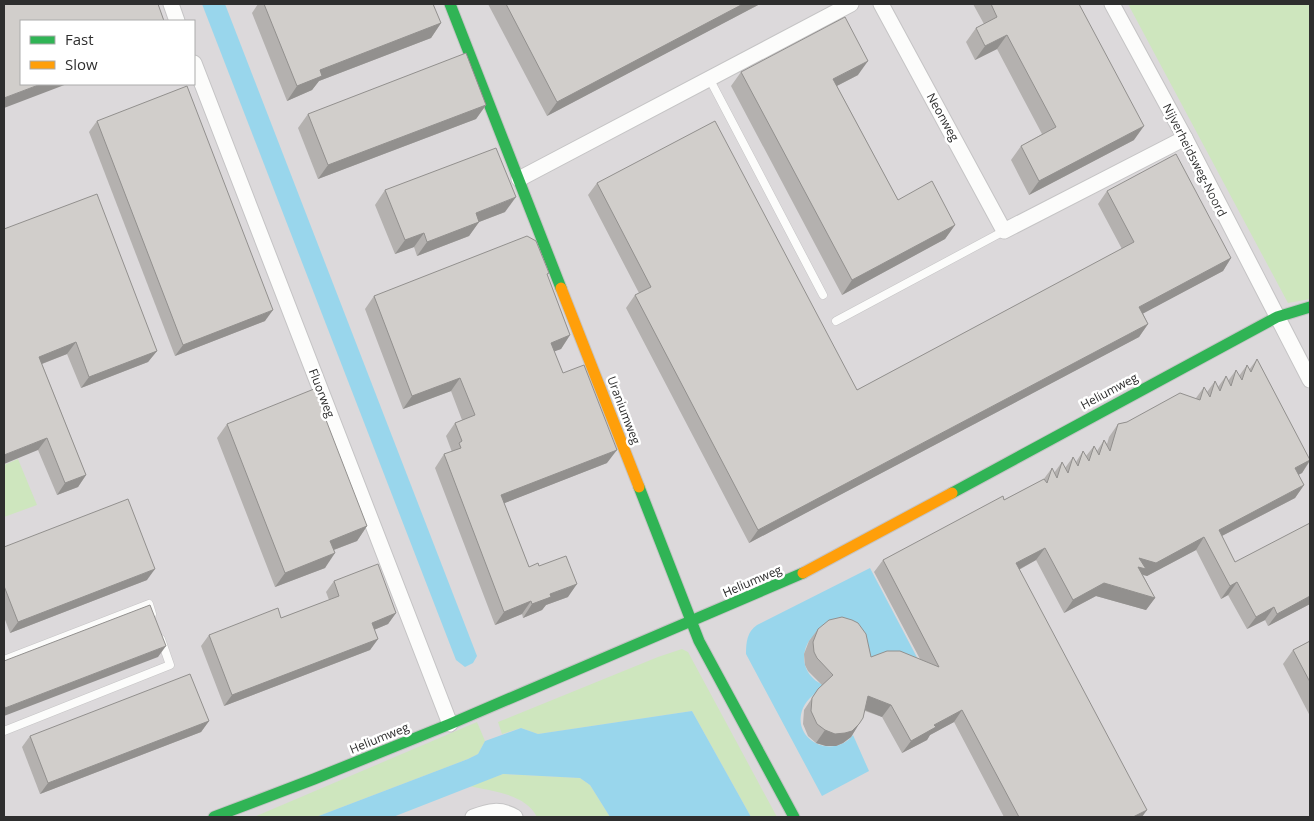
<svg xmlns="http://www.w3.org/2000/svg" width="1314" height="821" font-family="'Open Sans',sans-serif">
  <style>
    .industrial { fill: #dcd9db; fill-rule: evenodd }
    .green { fill: #cee6be }
    .water { fill: #99d6ec }
    .lines { fill: none; stroke-linecap: round; stroke-linejoin: round }
    .lane-casing { stroke: #c5c4c5; stroke-width: 9 }
    .street-casing { stroke: #c5c4c5; stroke-width: 17 }
    .fast-casing { stroke: #c5c4c5; stroke-width: 13 }
    .slow-casing { stroke: #c5c4c5; stroke-width: 13 }
    .lane { stroke: #fcfcfb; stroke-width: 8 }
    .street { stroke: #fcfcfb; stroke-width: 15 }
    .fast { stroke: #30b455; stroke-width: 11 }
    .slow { stroke: #ff9f0a; stroke-width: 11 }
    .wall { fill: #b4b1af }
    .shaded-wall { fill: #92908e }
    .building { fill: #d1cecb; stroke: #92908e }
    .labels { text-anchor: middle; dominant-baseline: central; stroke-width: 5; stroke-linejoin: round; paint-order: stroke }
    .street-label { font-size: 12px; fill: #2e2e2e; stroke: #fff }
  </style>
  <rect width="100%" height="100%" fill="#ece8e4"/>
  <path class="industrial" d="M4,4H1310V817H4ZM21,21H194V84H21Z"/>
  <g class="green">
    <polygon points="1128,4 1309,4 1310,7 1310,299 1288,303"/>
    <polygon points="18,459 37,505 4,517 4,465"/>
    <polygon points="682,649 688,652 777,817 751,817 692,711 538,734 521,728 502,734 498,722 658,657"/>
    <polygon points="477,722 485,741 478,754 468,759 316,817 254,817"/>
    <path d="M503,774L580,778L590,785L610,817H537C526,794 492,791 469,786Z"/>
  </g>
  <g class="water">
    <polygon points="202,4 225,4 477,656 473,663 465,667 456,660"/>
    <path d="M870,568L922,667L884,662L811,638C798,655 804,678 824,685C817,692 807,699 803,708C790,739 832,761 853,735L869,771L822,796L746,654C746,642 747,632 757,625Z"/>
    <polygon points="692,711 751,817 610,817 590,785 580,778 503,774 393,817 316,817 468,759 478,754 485,741 521,728 538,734"/>
  </g>
  <g class="lines">
    <defs>
      <g id="lane">
        <polyline points="709,78 823,295"/>
        <polyline points="836,321 1004,231"/>
        <polyline points="4,660 149,604 152,614"/>
        <polyline points="4,731 170,665 161,639"/>
      </g>
      <g id="street">
        <polyline points="171,4 177,21"/>
        <polyline points="881,4 1004,231 1185,138"/>
        <polyline points="1112,4 1185,138 1310,380"/>
        <polyline points="194,63 450,724"/>
        <polyline points="519,179 851,4"/>
        <path d="M473,817C489,811 500,808 515,817"/>
      </g>
      <g id="fast">
        <polyline points="450,4 561,288"/>
        <polyline points="639,487 699,641 794,817"/>
        <polyline points="952,493 1277,317 1310,307"/>
        <polyline points="214,817 314,779 450,724 803,573"/>
      </g>
      <g id="slow">
        <polyline points="561,288 639,487"/>
        <polyline points="803,573 952,493"/>
      </g>
    </defs>
    <use href="#lane" class="lane-casing"/>
    <use href="#street" class="street-casing"/>
    <use href="#fast" class="fast-casing"/>
    <use href="#slow" class="slow-casing"/>
    <use href="#lane" class="lane"/>
    <use href="#street" class="street"/>
    <use href="#fast" class="fast"/>
    <use href="#slow" class="slow"/>
  </g>
  <g class="wall">
    <polygon points="258,4 264,4 441,23 431,38 319,81 312,90 287,101 252,13"/>
    <polygon points="488,4 760,4 547,116"/>
    <polygon points="973,4 1079,4 1134,140 1029,195 1011,160 1021,146 1042,134 997,49 975,60 966,42 976,28 984,24"/>
    <polygon points="741,72 858,75 837,86 898,200 955,225 945,239 842,295 731,86"/>
    <polygon points="486,105 476,119 318,179 298,128 308,114"/>
    <polygon points="97,121 265,321 175,356 89,132"/>
    <polygon points="597,183 857,390 1122,249 1098,204 1107,191 1231,258 1223,271 1143,313 1148,324 1139,337 749,543 626,308 635,295 639,293 588,195"/>
    <polygon points="385,190 505,212 479,222 469,236 417,256 414,247 395,254 375,205"/>
    <polygon points="4,229 157,351 148,362 81,388 67,354 42,364 86,475 78,487 57,495 38,450"/>
    <polygon points="547,275 570,335 561,349 554,351 563,373 607,463 504,503 529,567 539,566 568,597 546,605 542,610 523,618 522,614 495,625 435,468 444,454 452,452 446,436 455,423 462,420 451,391 403,409 365,309 374,296"/>
    <polygon points="1257,359 1310,461 1302,473 1298,475 1304,485 1295,498 1222,536 1235,562 1310,604 1268,626 1265,620 1247,629 1228,595 1221,599 1196,550 1147,576 1143,575 1155,598 1146,610 1096,596 1064,613 1036,560 1019,570 1142,817 1004,817 954,722 930,735 927,740 902,753 882,717 865,711 859,724 851,737 843,743 836,746 826,746 816,743 808,736 803,724 804,710 818,689 822,685 808,671 805,665 804,654 809,641 818,629 871,657 920,659 874,572 883,560 1004,500 1043,480 1052,468 1054,473 1062,462 1065,468 1073,457 1076,462 1083,451 1086,456 1094,446 1097,451 1104,440 1107,444 1109,437 1118,424 1127,422 1196,398 1204,387 1207,392 1215,381 1218,387 1226,376 1228,381 1236,370 1239,376 1247,365 1249,370"/>
    <polygon points="227,424 367,526 357,541 334,550 325,568 275,587 217,438"/>
    <polygon points="4,547 147,580 10,633 4,617"/>
    <polygon points="334,581 396,613 388,624 374,630 378,639 370,650 224,706 201,646 209,635 281,618 329,600 326,592"/>
    <polygon points="1310,641 1310,716 1283,664 1293,650"/>
    <polygon points="209,721 201,732 40,794 22,747 30,736"/>
  </g>
  <g class="shaded-wall">
    <polygon points="743,4 760,4 547,116 557,102"/>
    <polygon points="441,23 431,38 319,81 312,90 287,101 297,86 320,70"/>
    <polygon points="1007,35 997,49 975,60 985,46"/>
    <polygon points="868,61 858,75 823,93 833,79"/>
    <polygon points="41,84 67,84 4,108 4,98"/>
    <polygon points="486,105 476,119 318,179 328,165"/>
    <polygon points="1144,126 1134,140 1029,195 1039,181"/>
    <polygon points="516,197 505,212 466,227 476,213"/>
    <polygon points="479,222 469,236 417,256 427,242"/>
    <polygon points="955,225 945,239 842,295 852,280"/>
    <polygon points="424,233 414,247 395,254 405,240"/>
    <polygon points="1231,258 1223,271 1131,320 1139,307"/>
    <polygon points="273,310 265,321 175,356 183,345"/>
    <polygon points="1148,324 1139,337 749,543 758,530"/>
    <polygon points="570,335 561,349 542,356 551,343"/>
    <polygon points="76,342 67,354 31,368 39,357"/>
    <polygon points="157,351 148,362 81,388 89,377"/>
    <polygon points="460,378 451,391 403,409 412,396"/>
    <polygon points="47,438 38,450 4,464 4,455"/>
    <polygon points="617,450 607,463 492,508 501,495"/>
    <polygon points="1310,460 1302,473 1286,481 1295,468"/>
    <polygon points="86,475 78,487 57,495 65,483"/>
    <polygon points="1304,485 1295,498 1210,542 1219,530"/>
    <polygon points="367,526 357,541 320,555 330,541"/>
    <polygon points="1204,537 1196,550 1147,576 1131,571 1139,558"/>
    <polygon points="1045,548 1036,560 1007,576 1016,563"/>
    <polygon points="335,553 325,568 275,587 285,573"/>
    <polygon points="155,569 147,580 10,633 18,622"/>
    <polygon points="1237,582 1228,595 1221,599 1230,586"/>
    <polygon points="1104,583 1155,598 1146,610 1096,596 1064,613 1073,600"/>
    <polygon points="577,584 568,597 546,605 542,610 523,618 532,604 550,594"/>
    <polygon points="1310,596 1310,604 1268,626 1277,614"/>
    <polygon points="531,601 522,614 495,625 504,612"/>
    <polygon points="1274,607 1265,620 1247,629 1256,617"/>
    <polygon points="396,613 388,624 364,634 372,623"/>
    <polygon points="378,639 370,650 224,706 232,695"/>
    <polygon points="166,646 158,657 4,716 4,710 5,708"/>
    <polygon points="868,696 891,705 882,717 860,708"/>
    <polygon points="962,710 954,722 930,735 927,740 902,753 911,741 934,725"/>
    <polygon points="209,721 201,732 40,794 48,783"/>
    <polygon points="859,724 851,737 843,743 836,746 826,746 816,743 825,730"/>
    <polygon points="1147,810 1142,817 1133,817"/>
  </g>
  <g class="building">
    <polygon points="4,4 158,4 164,21 21,21 21,84 41,84 4,98"/>
    <polygon points="264,4 433,4 441,23 320,70 322,76 297,86"/>
    <polygon points="506,4 743,4 557,102"/>
    <polygon points="991,4 1079,4 1144,126 1039,181 1021,146 1056,127 1007,35 985,46 976,28 997,17"/>
    <polygon points="845,17 868,61 833,79 898,200 932,181 955,225 852,280 741,72"/>
    <polygon points="466,53 486,105 328,165 308,114"/>
    <polygon points="187,86 273,310 183,345 97,121"/>
    <polygon points="715,121 857,390 1134,242 1107,191 1176,154 1231,258 1139,307 1148,324 758,530 635,295 651,287 597,183"/>
    <polygon points="496,148 516,197 476,213 479,222 427,242 424,233 405,240 385,190"/>
    <polygon points="97,194 157,351 89,377 76,342 39,357 86,475 65,483 47,438 4,455 4,229"/>
    <polygon points="527,236 536,241 549,273 547,274 570,335 551,343 563,373 584,365 617,450 501,495 529,567 538,563 539,566 566,556 577,584 550,594 551,597 532,604 531,601 504,612 444,454 461,448 459,443 462,441 455,423 475,415 460,378 412,396 374,296"/>
    <polygon points="1257,359 1310,460 1295,468 1304,485 1219,530 1235,562 1310,523 1310,596 1277,614 1274,607 1256,617 1237,582 1230,586 1204,537 1156,563 1139,558 1146,569 1138,567 1155,598 1104,583 1073,600 1045,548 1016,563 1147,810 1133,817 1019,817 962,710 934,725 936,727 911,741 891,705 868,696 863,718 859,724 852,731 845,733 835,734 825,730 817,724 811,711 812,698 818,689 833,675 817,658 814,652 813,642 818,629 829,620 842,617 852,620 858,623 866,634 871,657 887,651 900,651 939,667 883,560 1003,496 1004,500 1044,479 1047,483 1052,468 1057,478 1062,462 1068,473 1073,457 1078,466 1083,451 1089,461 1094,446 1099,455 1104,440 1110,451 1118,424 1127,422 1180,393 1200,400 1204,387 1210,397 1215,381 1220,391 1226,376 1231,386 1236,370 1242,380 1247,365 1251,372"/>
    <polygon points="314,389 367,526 330,541 335,553 285,573 227,424"/>
    <polygon points="128,499 155,569 18,622 4,586 4,547"/>
    <polygon points="378,564 396,613 372,623 378,639 232,695 209,635 278,608 281,618 339,596 334,581"/>
    <polygon points="150,605 166,646 5,708 4,704 4,661"/>
    <polygon points="1310,641 1310,682 1293,650"/>
    <polygon points="190,674 209,721 48,783 30,736"/>
  </g>
  <g class="labels">
    <g class="street-label">
      <text transform="translate(943 117) rotate(61)">Neonweg</text>
      <text transform="translate(1195 160) rotate(63)">Nijverheidsweg-Noord</text>
      <text transform="translate(1109 391) rotate(-28)">Heliumweg</text>
      <text transform="translate(322 393) rotate(69)">Fluorweg</text>
      <text transform="translate(624 410) rotate(69)">Uraniumweg</text>
      <text transform="translate(752 581) rotate(-23)">Heliumweg</text>
      <text transform="translate(379 738) rotate(-22)">Heliumweg</text>
    </g>
  </g>
  <rect width="1314" height="821" fill="none" stroke="#2e2e2e" stroke-width="10"/>
  <rect x="20" y="20" width="175" height="65" fill="#ffffff" stroke="#ababab"/>
  <rect x="30" y="36" width="25" height="8" fill="#30b455" stroke="#ababab"/>
  <text x="65" y="45" font-size="15" fill="#2e2e2e">Fast</text>
  <rect x="30" y="61" width="25" height="8" fill="#ff9f0a" stroke="#ababab"/>
  <text x="65" y="70" font-size="15" fill="#2e2e2e">Slow</text>
</svg>
